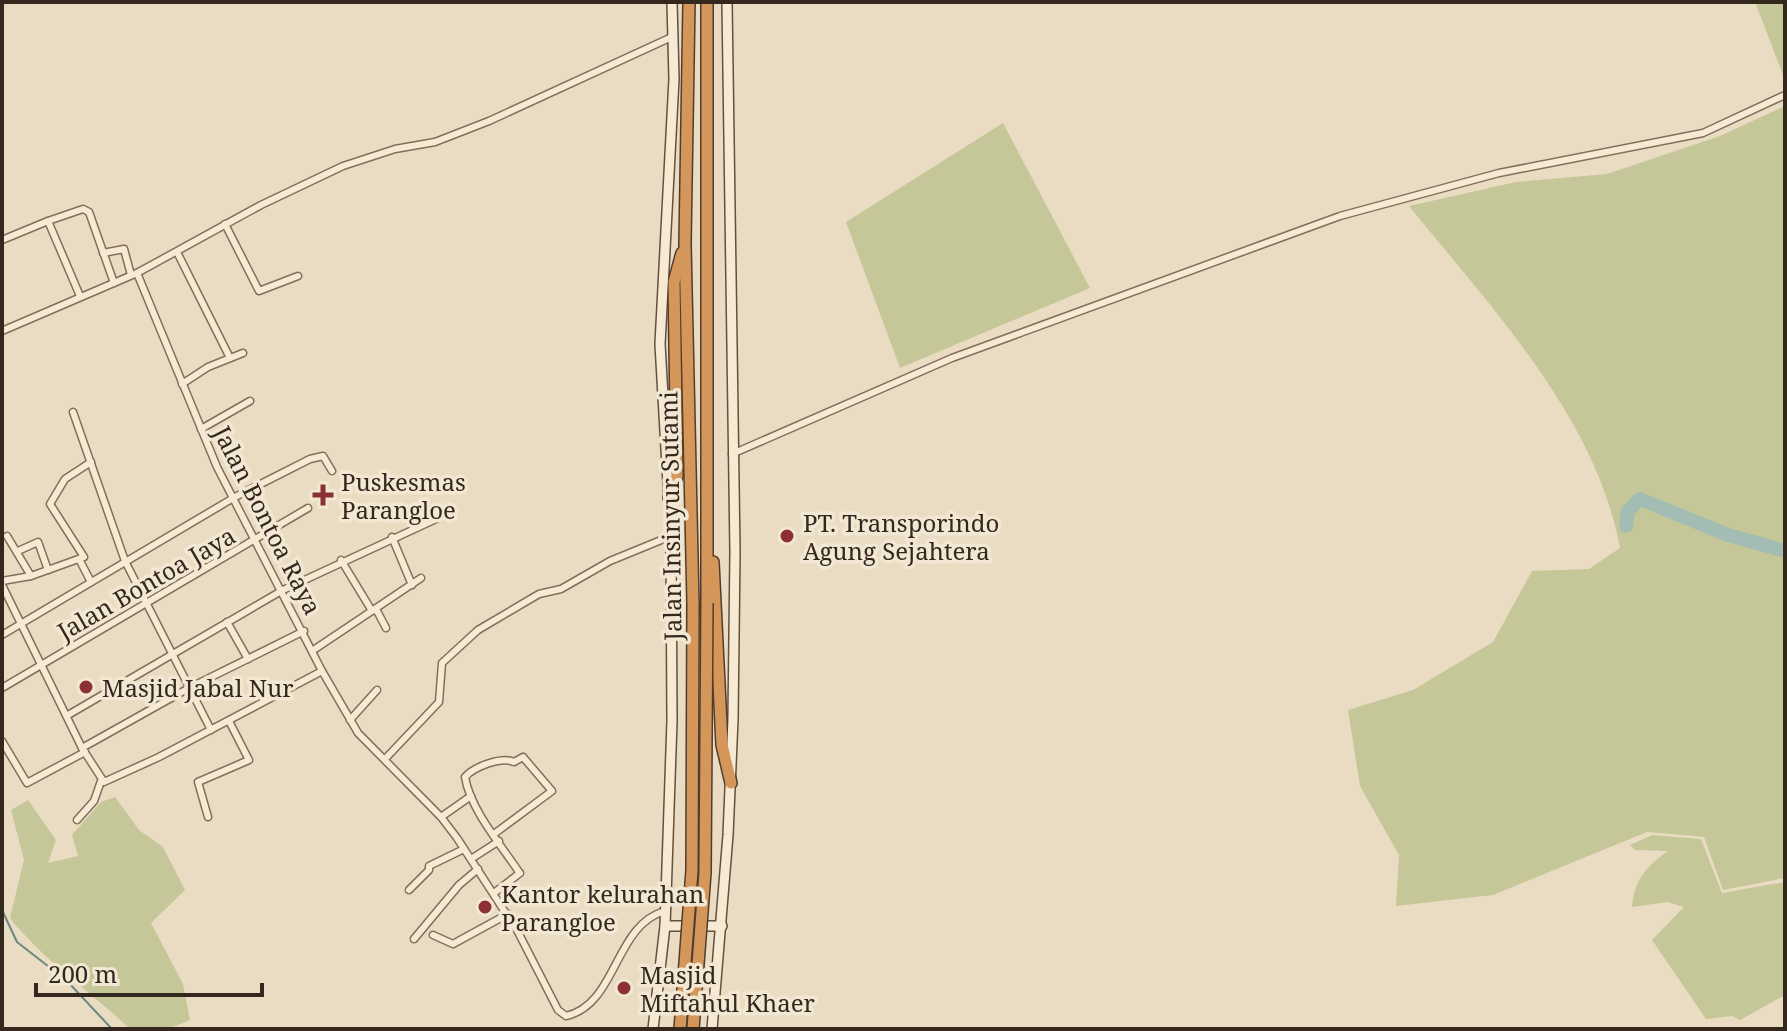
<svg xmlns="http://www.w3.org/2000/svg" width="1787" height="1031" font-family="'Noto Serif',serif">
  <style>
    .green { fill: #c5c798 }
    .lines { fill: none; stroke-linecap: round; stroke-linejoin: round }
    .stream { stroke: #6c8a81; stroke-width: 2 }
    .river { stroke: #a4bdb4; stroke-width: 14 }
    .street-casing { stroke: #836e5b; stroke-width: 9 }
    .secondary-casing { stroke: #654f3e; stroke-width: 12 }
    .highway-casing { stroke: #513d2f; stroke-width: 14 }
    .street { stroke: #f6ead5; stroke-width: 6 }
    .secondary { stroke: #f6ead5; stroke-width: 9 }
    .highway { stroke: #d49659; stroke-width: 11 }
    .highway-bridge-casing { stroke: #513d2f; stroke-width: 14; stroke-linecap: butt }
    .highway-bridge { stroke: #d49659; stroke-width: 11 }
    .poi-dot { fill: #8d3036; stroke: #f2e7d2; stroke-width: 3 }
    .labels { text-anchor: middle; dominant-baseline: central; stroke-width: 7; stroke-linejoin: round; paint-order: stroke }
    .poi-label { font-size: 24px; fill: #34271e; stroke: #f2e7d2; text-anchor: start }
    .street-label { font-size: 24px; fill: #34271e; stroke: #f2e7d2 }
  </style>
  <rect width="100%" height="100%" fill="#eadcc3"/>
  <g class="green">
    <polygon points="1755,2 1785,2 1785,80"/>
    <path d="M1785,106V878L1723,890L1704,837L1647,832L1493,895L1396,906L1399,855L1360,786L1348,710L1413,690L1493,642L1532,571L1589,569L1620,548C1596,417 1490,306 1409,206L1516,182L1607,174L1720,136Z"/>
    <polygon points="1003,123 1090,288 900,368 846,222"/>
    <path d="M115,797L139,830L163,847L185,890L151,923L183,984L190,1020L168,1029H130C90,991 44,961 10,918L24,860L11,810L28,800L56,840L48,863L78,856L72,835L101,802Z"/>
    <path d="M1652,835L1701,839L1722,893L1785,882V995L1740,1020L1732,1016L1706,1019L1652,940L1684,907L1668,902L1632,907C1634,881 1646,866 1668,851L1635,850L1630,845Z"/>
  </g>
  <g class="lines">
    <polyline class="stream" points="2,910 17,942 67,981 112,1029"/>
    <polyline class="river" points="1626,526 1628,511 1640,499 1728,535 1785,551"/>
    <defs>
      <g id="street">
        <polyline points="48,221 83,209 89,212 114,283"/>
        <polyline points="225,224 259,291 298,276"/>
        <polyline points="2,240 48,221 80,296"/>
        <polyline points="177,252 230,358"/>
        <polyline points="103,253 124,249 131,275"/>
        <path d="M137,273L217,467L322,671L358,733L441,817L457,838L518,932L558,1010L566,1016C617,1005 614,925 665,911"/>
        <polyline points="2,331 137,273 261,205 343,166 395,149 435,142 489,121 674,36"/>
        <polyline points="182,384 208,367 243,353"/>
        <polyline points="73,412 125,561 211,730"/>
        <polyline points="201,429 250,401"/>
        <polyline points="732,454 952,358 1340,216 1499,173 1703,133 1785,95"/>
        <polyline points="7,536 31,576"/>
        <polyline points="392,537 412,585"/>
        <polyline points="18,551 38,542 48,570"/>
        <polyline points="79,559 91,582"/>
        <polyline points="341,560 372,611"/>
        <polyline points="2,581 31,576 84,557 50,504 65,479 91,462"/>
        <polyline points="2,585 82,748 104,782 159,757 322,671"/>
        <polyline points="376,609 386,628"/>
        <polyline points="227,622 248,659"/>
        <polyline points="2,635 235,497 310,459 323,456 332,471"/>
        <polyline points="312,651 421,578"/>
        <polyline points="2,688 308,508"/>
        <polyline points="68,715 283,590 436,519"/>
        <polyline points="350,720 377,690"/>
        <polyline points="2,741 27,783 85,752"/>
        <polyline points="82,748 189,688 304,631"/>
        <polyline points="385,759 439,702 442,663 478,630 539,594 561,589 610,561 671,536"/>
        <polyline points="208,817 198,782 249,760 229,721"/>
        <polyline points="441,817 471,796"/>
        <polyline points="77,820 94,801 101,781"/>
        <polyline points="471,859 499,841"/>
        <polyline points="409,890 429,870 429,866 464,849"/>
        <path d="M494,893L520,873L519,872C501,845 470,809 465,777C474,767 501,756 514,762L523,757L552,791L494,834"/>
        <polyline points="433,935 453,944 508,914"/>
        <polyline points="414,939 459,885 478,869"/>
      </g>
      <g id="secondary">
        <polyline points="665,926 722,926"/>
        <polyline points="653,1029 665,926 672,721 671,536 660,344 674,79 672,2"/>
        <polyline points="712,1029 728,835 733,719 735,552 727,2"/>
      </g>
      <g id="highway">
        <polyline points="689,2 685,243 693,603"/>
        <polyline points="669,498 677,476 674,282 682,253"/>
        <polyline points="713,562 722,745 731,783"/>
        <polyline points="707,603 707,2"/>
      </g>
    </defs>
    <use href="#street" class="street-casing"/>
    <use href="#secondary" class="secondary-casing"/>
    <use href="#highway" class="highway-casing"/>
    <use href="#street" class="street"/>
    <use href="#secondary" class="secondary"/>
    <use href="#highway" class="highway"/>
    <defs>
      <g id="highway-bridge">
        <polyline points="680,1029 692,870 693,603"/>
        <polyline points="693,1029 705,873 707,603"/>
      </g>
    </defs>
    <use href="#highway-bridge" class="highway-bridge-casing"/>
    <use href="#highway-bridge" class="highway-bridge"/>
  </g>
  <g class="poi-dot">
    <path d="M319 483h8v8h8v8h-8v8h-8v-8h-8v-8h8z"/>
    <circle cx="787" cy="536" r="8"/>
    <circle cx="86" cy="687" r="8"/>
    <circle cx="485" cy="907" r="8"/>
    <circle cx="624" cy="988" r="8"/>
  </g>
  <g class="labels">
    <g class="poi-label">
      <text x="341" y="481">Puskesmas<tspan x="341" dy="28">Parangloe</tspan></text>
      <text x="803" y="522">PT. Transporindo<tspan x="803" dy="28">Agung Sejahtera</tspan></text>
      <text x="102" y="687">Masjid Jabal Nur</text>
      <text x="501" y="893">Kantor kelurahan<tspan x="501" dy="28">Parangloe</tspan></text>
      <text x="640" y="974">Masjid<tspan x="640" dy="28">Miftahul Khaer</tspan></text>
    </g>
    <g class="street-label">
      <text transform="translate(670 516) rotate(-91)">Jalan Insinyur Sutami</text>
      <text transform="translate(268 520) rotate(63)">Jalan Bontoa Raya</text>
      <text transform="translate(146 583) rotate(-30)">Jalan Bontoa Jaya</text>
    </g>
  </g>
  <rect width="1787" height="1031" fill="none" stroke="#34271e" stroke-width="8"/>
  <path d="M36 983v12h226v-12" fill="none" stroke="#34271e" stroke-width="4"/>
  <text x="48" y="983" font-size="24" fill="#34271e" stroke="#f2e7d2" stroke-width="6" paint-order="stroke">200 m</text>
</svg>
